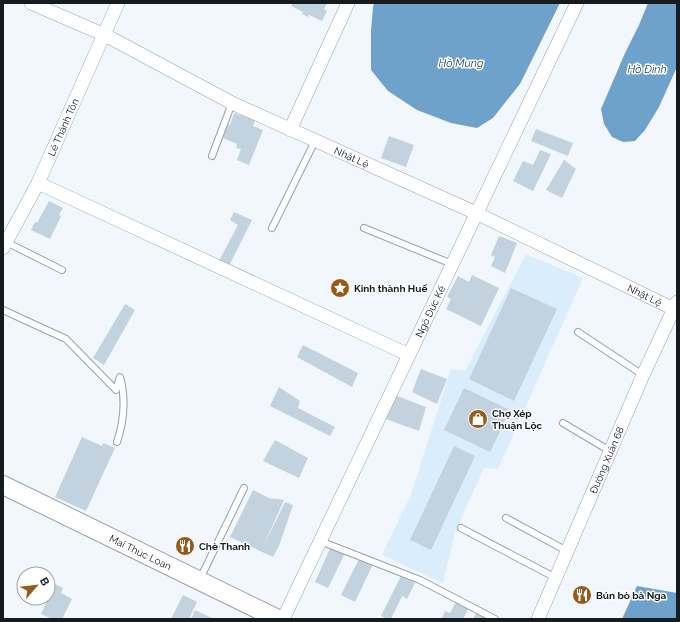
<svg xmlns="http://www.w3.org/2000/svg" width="680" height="622" font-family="Raleway,sans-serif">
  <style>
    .built { fill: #daedfc }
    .water { fill: #6fa2ca }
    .building { fill: #c2d2df }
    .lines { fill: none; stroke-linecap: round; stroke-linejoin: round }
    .lane-casing { stroke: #93a3af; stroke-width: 8 }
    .street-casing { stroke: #93a3af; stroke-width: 14 }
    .secondary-casing { stroke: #93a3af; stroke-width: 20 }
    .lane { stroke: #fff; stroke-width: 6 }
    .street { stroke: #fff; stroke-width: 13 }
    .secondary { stroke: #fff; stroke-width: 18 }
    .labels { text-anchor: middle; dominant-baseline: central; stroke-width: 3; stroke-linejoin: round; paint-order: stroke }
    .street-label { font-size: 10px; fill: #151b1f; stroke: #fff }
    .poi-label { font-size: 10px; font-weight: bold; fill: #151b1f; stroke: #fff; text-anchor: start }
    .water-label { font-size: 11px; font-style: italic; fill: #163d5a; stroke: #fff }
  </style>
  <rect width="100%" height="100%" fill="#f1f7fd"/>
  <polygon class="built" points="526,254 583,278 498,469 484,468 455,532 443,583 382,555 411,494 451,369 465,371"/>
  <g class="water">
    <polygon points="374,3 560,3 520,84 493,118 477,128 451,123 417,110 388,91 371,70 371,31 373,7"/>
    <polygon points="648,3 677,3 677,67 659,107 645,130 635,141 623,142 612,137 604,124 601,109 625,53 639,25"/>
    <polygon points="637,586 677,593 677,619 622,619"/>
  </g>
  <g class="building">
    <polygon points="293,3 327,3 324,9 327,11 322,21 309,15 308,17 302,14 303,12 291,6"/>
    <polygon points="234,113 255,120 253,126 263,130 249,165 237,160 241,149 236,148 237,144 223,138 228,124 230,125"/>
    <polygon points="536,129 573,143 568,156 531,141"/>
    <polygon points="389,136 414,145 406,167 381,158"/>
    <polygon points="540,150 551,154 533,191 513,181 523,161 533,165"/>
    <polygon points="564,160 576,169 562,198 546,190"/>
    <polygon points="49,201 63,208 59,215 61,216 50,239 31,230 35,222 37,223"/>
    <polygon points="234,212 252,220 229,266 219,261 238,225 230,220"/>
    <polygon points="499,236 517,243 505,273 491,266 495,257 491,255"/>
    <polygon points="472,275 499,288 481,326 446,309 451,299 447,297 458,276 469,282"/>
    <polygon points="511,288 557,309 514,401 469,379"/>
    <polygon points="125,304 135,310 104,365 93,358"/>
    <polygon points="303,345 358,373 352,387 297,357"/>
    <polygon points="421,369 447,379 437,404 412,392"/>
    <polygon points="279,387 300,401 298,408 335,427 330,436 270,406"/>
    <polygon points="464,388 510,410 490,452 444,430"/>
    <polygon points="392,394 426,407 419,431 383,418"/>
    <polygon points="82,437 102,446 103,443 115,448 86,511 55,497"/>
    <polygon points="275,440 308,458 299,478 263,461"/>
    <polygon points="454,446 475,456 431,550 410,540"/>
    <polygon points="253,490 269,498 284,500 262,549 285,502 293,505 279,546 273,557 230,537"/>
    <polygon points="332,544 346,551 328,588 315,582"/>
    <polygon points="361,555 374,562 355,602 341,595"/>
    <polygon points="401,576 415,583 407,599 402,596 391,619 387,619 381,616"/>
    <polygon points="55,584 63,588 61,593 72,599 62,619 52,619 41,614"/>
    <polygon points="183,595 197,602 189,619 171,619"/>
    <polygon points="456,602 470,605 463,619 442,619 445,611 450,613"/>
    <polygon points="195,610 197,611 214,619 191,619"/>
    <polygon points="477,612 493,619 473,619"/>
  </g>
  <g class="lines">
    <defs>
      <g id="lane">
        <polyline points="212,156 232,103"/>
        <polyline points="272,228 315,141"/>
        <polyline points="364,228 452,264"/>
        <polyline points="6,242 62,270"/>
        <path d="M3,310L66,339L116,390L120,377C126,399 124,421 117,442"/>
        <polyline points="578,332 643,375"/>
        <polyline points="563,423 610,451"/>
        <polyline points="506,518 567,551"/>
        <polyline points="461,528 556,578"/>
        <polyline points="320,541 420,580 495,619"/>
        <polyline points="200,579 244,488"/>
      </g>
      <g id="street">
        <path id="s1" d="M31,3L105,35L232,103L476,213L674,309"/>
        <polyline points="290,130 348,3"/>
        <polyline points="38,183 409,355"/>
        <path id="s2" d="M3,248L38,183L118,3"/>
        <path id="s3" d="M283,619L577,3"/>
        <path id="s4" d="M538,619L643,375L677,302"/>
      </g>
      <g id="secondary">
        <path id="s5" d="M3,485L278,619"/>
      </g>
    </defs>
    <use href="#lane" class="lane-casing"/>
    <use href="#street" class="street-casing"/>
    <use href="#secondary" class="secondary-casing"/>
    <use href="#lane" class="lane"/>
    <use href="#street" class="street"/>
    <use href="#secondary" class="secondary"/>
  </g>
  <defs>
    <symbol id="sight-disc" viewBox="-11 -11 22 22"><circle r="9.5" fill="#965b1a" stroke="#fff"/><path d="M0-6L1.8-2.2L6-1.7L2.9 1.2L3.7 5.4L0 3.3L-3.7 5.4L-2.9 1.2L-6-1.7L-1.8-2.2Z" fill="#fff"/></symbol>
    <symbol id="shop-disc" viewBox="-11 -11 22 22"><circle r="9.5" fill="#965b1a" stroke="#fff"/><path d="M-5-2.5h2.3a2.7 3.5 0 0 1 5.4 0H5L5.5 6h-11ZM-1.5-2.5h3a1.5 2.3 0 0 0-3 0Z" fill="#fff"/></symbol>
    <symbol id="restaurant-disc" viewBox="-11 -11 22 22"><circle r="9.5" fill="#965b1a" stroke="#fff"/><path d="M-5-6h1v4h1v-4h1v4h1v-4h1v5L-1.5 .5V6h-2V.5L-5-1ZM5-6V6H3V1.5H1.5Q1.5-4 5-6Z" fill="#fff"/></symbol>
  </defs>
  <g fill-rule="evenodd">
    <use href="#sight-disc" x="329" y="277" width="22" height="22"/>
    <use href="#shop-disc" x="467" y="408" width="22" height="22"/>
    <use href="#restaurant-disc" x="174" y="535" width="22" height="22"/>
    <use href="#restaurant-disc" x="571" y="584" width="22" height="22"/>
  </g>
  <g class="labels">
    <g class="street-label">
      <text stroke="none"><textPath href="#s2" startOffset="135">Lê Thánh Tôn</textPath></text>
      <text stroke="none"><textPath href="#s1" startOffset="356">Nhật Lệ</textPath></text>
      <text stroke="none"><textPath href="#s1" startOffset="680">Nhật Lệ</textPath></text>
      <text stroke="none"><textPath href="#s3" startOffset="341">Ngô Đức Kế</textPath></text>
      <text stroke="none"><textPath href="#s4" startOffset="173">Đường Xuân 68</textPath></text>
      <text stroke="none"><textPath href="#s5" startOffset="153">Mai Thúc Loan</textPath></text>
    </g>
    <g class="poi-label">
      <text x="354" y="288">Kinh thành Huế</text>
      <text x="492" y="413">Chợ Xép<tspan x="492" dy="12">Thuận Lộc</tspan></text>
      <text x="199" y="546">Chè Thanh</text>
      <text x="596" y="595">Bún bò bà Nga</text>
    </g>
    <g class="water-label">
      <text x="461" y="63">Hồ Mung</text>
      <text x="647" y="69">Hồ Đình</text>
    </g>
  </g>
  <rect width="680" height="622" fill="none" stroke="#151b1f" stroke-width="8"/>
  <g transform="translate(36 586) rotate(62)"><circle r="19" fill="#ffffff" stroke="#a1a4a5"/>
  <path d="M0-3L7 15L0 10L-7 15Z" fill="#965b1a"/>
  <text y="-6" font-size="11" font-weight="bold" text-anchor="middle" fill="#151b1f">B</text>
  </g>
</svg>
